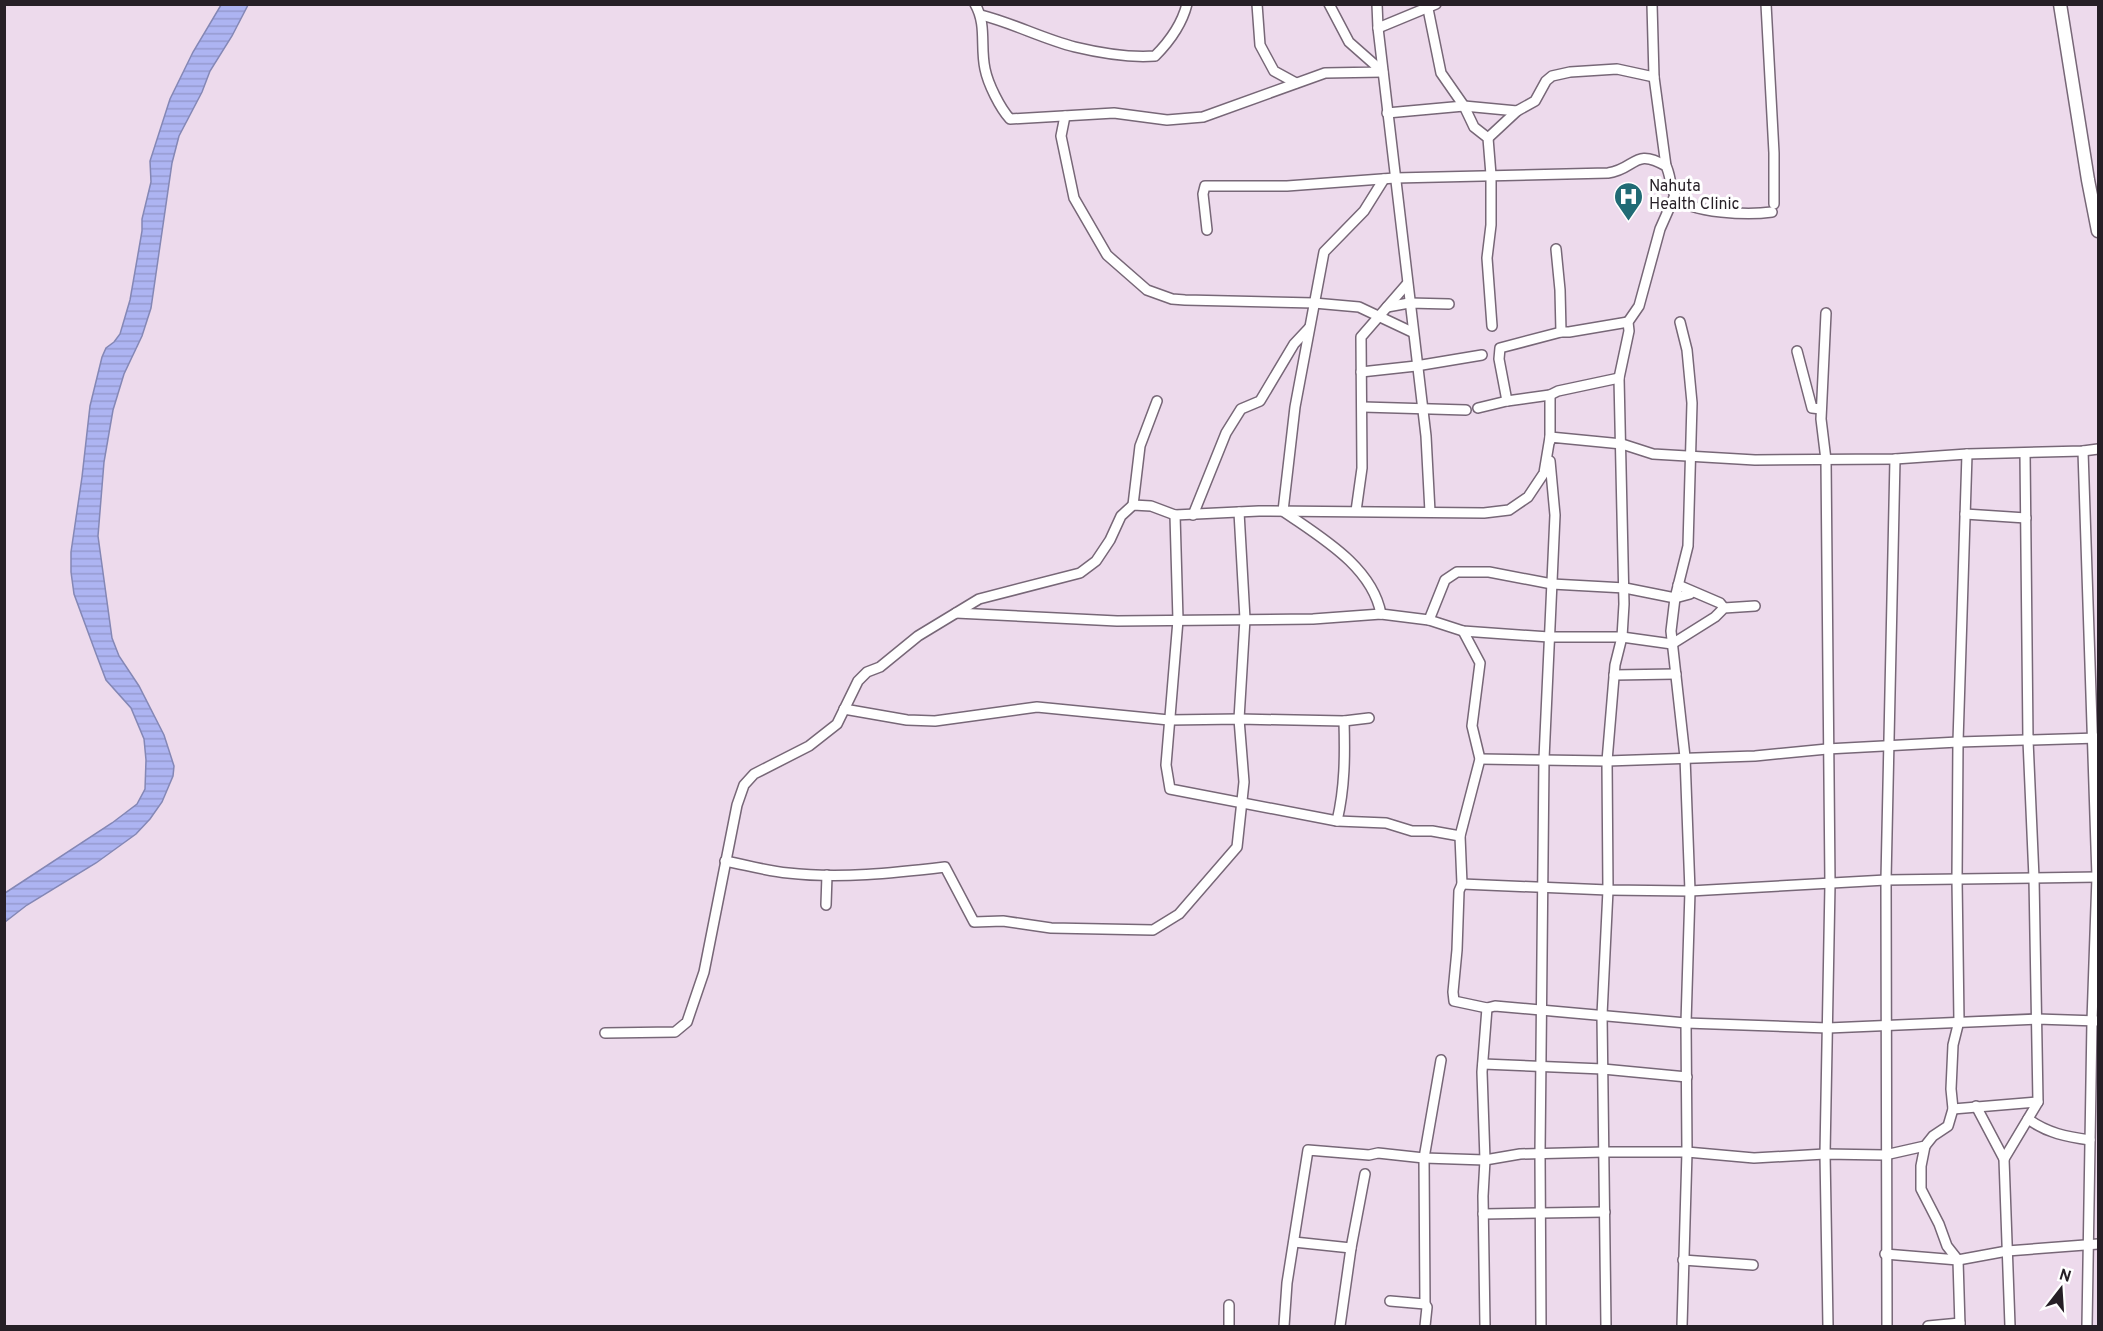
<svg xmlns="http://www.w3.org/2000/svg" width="2103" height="1331" font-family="Overpass,sans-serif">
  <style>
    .water { fill: url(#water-rules); stroke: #8487b5; stroke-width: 1.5 }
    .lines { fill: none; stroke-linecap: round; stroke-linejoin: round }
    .minor-casing { stroke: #776777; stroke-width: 12 }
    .major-casing { stroke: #776777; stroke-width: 15 }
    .minor { stroke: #fff; stroke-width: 9 }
    .major { stroke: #fff; stroke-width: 12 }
    .labels { text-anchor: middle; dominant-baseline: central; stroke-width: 6; stroke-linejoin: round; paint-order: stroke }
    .poi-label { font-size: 16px; fill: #261f26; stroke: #fff; text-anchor: start }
  </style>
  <defs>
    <pattern id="water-rules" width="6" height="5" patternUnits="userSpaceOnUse" patternTransform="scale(1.5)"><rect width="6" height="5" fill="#adb4f2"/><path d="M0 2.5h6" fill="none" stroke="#959acf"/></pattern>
  </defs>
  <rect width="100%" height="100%" fill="#eddaec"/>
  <polygon class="water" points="221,5 248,5 232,36 210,71 202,92 179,136 172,163 151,308 142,336 124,374 113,410 104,462 98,536 112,638 119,656 139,686 164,735 174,766 173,776 162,802 150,819 136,834 96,863 27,905 5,922 5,893 112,823 137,804 145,789 146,760 144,739 131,708 106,680 95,651 74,594 71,572 71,552 82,477 90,406 102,357 106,348 114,342 120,334 130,300 142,231 142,219 151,182 150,161 170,99 193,52"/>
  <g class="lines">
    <defs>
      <g id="minor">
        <path d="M975,4C987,25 980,46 985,69C988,84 1000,108 1010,119L1114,113L1167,120L1203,117L1325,73L1383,72L1349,42L1329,4"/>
        <polyline points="1257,4 1260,45 1274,71 1296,83"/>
        <polyline points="1377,4 1378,28 1426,436 1430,512"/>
        <polyline points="1427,4 1441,73 1464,106 1474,127 1488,138 1491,175 1491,225 1487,258 1492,326"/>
        <polyline points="1652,4 1654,77 1666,166"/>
        <polyline points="1766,4 1774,153 1774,204"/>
        <path d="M981,15C1013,23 1043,39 1075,47C1100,53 1129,58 1155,56C1169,42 1182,24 1187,4"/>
        <polyline points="1378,28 1436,4"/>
        <polyline points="1387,113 1464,106 1517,111"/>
        <polyline points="1065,116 1061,136 1074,198 1107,255 1147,290 1172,299 1185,300 1314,303 1359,307 1412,332"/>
        <polyline points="1488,138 1517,111 1535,101 1546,81 1552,76 1570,72 1617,69 1654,77"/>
        <path d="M1207,230L1203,194L1205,186H1287L1395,178L1608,173C1636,169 1634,147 1666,166C1671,175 1670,190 1676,197C1691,214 1750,215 1772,212"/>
        <polyline points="1556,249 1560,290 1561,332"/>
        <polyline points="1387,307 1409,303 1449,304"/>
        <polyline points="1826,313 1821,419 1826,460 1830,884 1825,1154 1828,1326"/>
        <polyline points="1680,322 1687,350 1692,403 1688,546 1675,598 1671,631 1685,757 1690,891 1686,1023 1687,1152 1682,1326"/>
        <polyline points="1797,351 1812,408 1821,409"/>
        <polyline points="1361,372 1416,366 1482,355"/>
        <polyline points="1550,395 1550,441"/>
        <polyline points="1507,401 1499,359 1500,348 1561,332 1569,332 1628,322"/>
        <polyline points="1363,407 1466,410"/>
        <polyline points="1478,408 1507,401 1550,395 1558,391 1619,378"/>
        <polyline points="2083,451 2097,877 2092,1021 2087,1326"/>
        <polyline points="1133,505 1140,446 1157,401"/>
        <polyline points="1356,511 1362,468 1361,337 1407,284"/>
        <polyline points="1965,514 2026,518"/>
        <path d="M1175,515L1178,620L1166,765L1170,789L1337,821C1345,787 1345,755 1344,721"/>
        <polyline points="1193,515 1226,433 1241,409 1260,401 1294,344 1309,328"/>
        <polyline points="1678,585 1720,603 1724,608"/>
        <polyline points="1690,594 1675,598 1625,588 1552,584 1489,572 1457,572 1445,580 1429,620 1463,631 1549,637 1622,637 1672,644 1715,617 1724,608 1755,606"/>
        <polyline points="956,613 1117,621 1313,619 1381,614 1429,620"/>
        <path d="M1381,614C1372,566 1320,537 1283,511L1295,407L1324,252L1364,211L1384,179"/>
        <polyline points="1463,631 1480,663 1472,726 1480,759 1460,836 1462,884 1459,891 1457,950 1453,992 1454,1001 1487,1008 1495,1006 1686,1023 1828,1028 2037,1019 2098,1021"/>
        <polyline points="1614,675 1676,674"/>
        <polyline points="844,709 907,720 935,721 1037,707 1169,720 1239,719 1344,721 1369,718"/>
        <polyline points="1480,759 1607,761 1755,756 1827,749 1958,742 2098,738"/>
        <polyline points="1337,821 1386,823 1412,831 1432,831 1460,836"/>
        <path d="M725,861C746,865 767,871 788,873C839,879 894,873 945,867L974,922L1003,921L1051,928L1153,930L1179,914L1237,847L1244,782L1239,719L1245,619L1239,512"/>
        <polyline points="1462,884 1608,890 1690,891 1886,880 2098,877"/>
        <polyline points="826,905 827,875"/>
        <polyline points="605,1033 675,1032 687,1022 704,972 737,805 744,785 754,774 809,746 837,724 858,681 867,672 880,667 918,636 979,599 1080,573 1096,561 1110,540 1121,516 1133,505 1151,506 1175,515 1259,511 1484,513 1509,510 1528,497 1544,473 1550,437 1622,444 1653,454 1755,460 1895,459 1967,454 2083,451 2098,449"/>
        <polyline points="1483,1064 1603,1069 1687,1077"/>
        <polyline points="1976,1106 2004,1159 2010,1326"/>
        <polyline points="1953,1109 2038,1102"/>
        <path d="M2028,1119C2047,1133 2067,1137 2090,1140"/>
        <polyline points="1925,1146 1921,1166 1921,1189 1939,1224 1947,1246 1958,1260 1960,1326"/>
        <polyline points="2004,1159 2038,1102 2034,878 2028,740 2025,453"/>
        <polyline points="1483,1214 1605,1212"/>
        <polyline points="1294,1242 1351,1248"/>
        <polyline points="1885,1254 1958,1260 2007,1251 2098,1244"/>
        <polyline points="1683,1260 1753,1265"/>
        <polyline points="1390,1301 1425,1304"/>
        <polyline points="1229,1326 1229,1305"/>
        <polyline points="1284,1326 1287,1283 1308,1150 1369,1155 1378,1153 1424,1158 1485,1160 1520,1154 1605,1152 1687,1152 1754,1158 1825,1154 1885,1155 1925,1146 1933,1136 1948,1126 1953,1109 1951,1089 1953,1045 1959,1021 1957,879 1958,742 1967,454"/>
        <polyline points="1340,1326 1351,1248 1365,1174"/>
        <polyline points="1425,1326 1427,1307 1425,1304 1424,1158 1441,1060"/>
        <polyline points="1485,1326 1483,1196 1485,1160 1482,1072 1487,1008"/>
        <polyline points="1541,1326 1540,1153 1544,759 1555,515 1550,461"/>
        <polyline points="1606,1326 1602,1015 1608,890 1607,761 1615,665 1622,637 1624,604 1619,378 1629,331 1628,322 1639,306 1660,229 1675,195"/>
        <polyline points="1887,1326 1886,880 1895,459"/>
        <polyline points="1928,1326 1960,1323"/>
      </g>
      <polyline id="major" points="2060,4 2088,180 2098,231"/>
    </defs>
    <use href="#minor" class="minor-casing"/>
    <use href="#major" class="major-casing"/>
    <use href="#minor" class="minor"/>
    <use href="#major" class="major"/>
  </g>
  <defs>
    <symbol id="hospital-pin" viewBox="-11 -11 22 30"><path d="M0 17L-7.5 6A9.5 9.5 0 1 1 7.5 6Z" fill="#216b75" stroke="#fff"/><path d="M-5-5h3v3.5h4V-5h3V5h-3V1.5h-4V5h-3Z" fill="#fff"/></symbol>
  </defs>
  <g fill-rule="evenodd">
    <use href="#hospital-pin" x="1612" y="180" width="33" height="45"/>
  </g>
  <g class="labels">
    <g class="poi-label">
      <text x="1649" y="187">Nahuta<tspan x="1649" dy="18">Health Clinic</tspan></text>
    </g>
  </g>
  <rect width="2103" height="1331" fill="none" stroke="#261f26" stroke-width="12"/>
  <g transform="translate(2061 1289) rotate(17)" stroke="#ffffff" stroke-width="4.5" paint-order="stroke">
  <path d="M0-4.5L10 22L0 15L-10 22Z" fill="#261f26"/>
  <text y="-9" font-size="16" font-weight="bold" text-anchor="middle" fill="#261f26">N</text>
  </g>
</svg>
